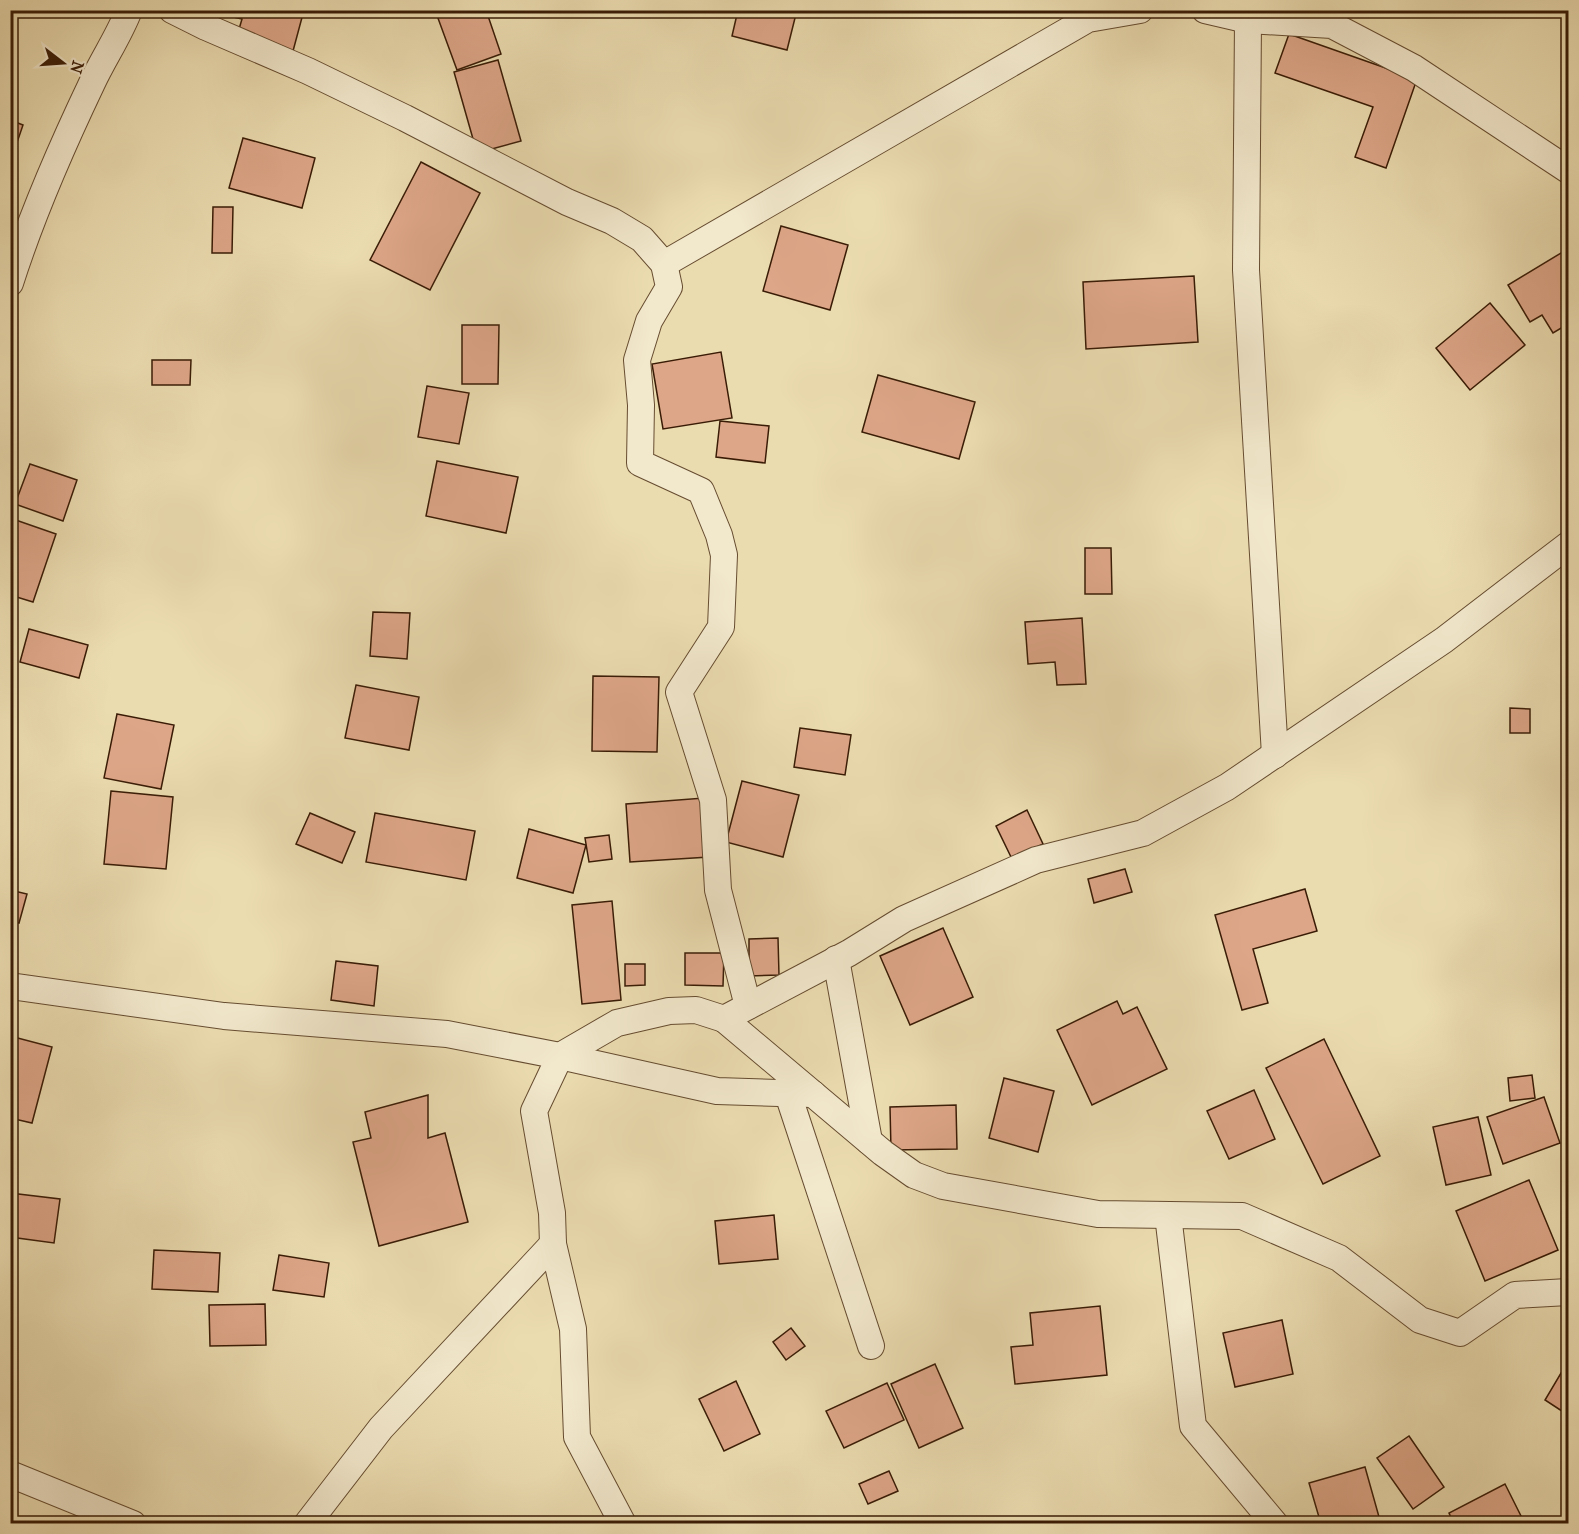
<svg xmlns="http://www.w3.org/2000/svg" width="1579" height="1534" font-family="'IM FELL French Canon',serif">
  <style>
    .building { fill: #dda688; stroke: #3a1c06; stroke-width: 1.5 }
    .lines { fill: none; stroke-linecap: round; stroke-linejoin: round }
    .minor-casing { stroke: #664c30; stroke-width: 28 }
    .minor { stroke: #f2e8cc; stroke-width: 26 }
  </style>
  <rect width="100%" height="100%" fill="#ebdcb0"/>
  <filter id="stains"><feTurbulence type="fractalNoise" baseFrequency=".00333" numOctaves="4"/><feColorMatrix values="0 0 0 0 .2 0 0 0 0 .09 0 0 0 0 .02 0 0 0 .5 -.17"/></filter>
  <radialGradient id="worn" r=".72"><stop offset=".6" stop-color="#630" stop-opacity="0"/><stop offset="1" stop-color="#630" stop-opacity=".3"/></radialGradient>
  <g class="building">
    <polygon points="221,10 304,10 293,51 237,36 242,19 220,14"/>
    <polygon points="435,10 486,10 501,54 457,70"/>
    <polygon points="738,10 797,10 787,50 732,36"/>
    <polygon points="1289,34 1417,79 1386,168 1355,157 1373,107 1275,73"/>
    <polygon points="498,60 521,141 477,153 454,72"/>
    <polygon points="10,120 23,125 10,163"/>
    <polygon points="243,138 315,158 302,208 229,188"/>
    <polygon points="421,162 480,193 430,290 370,260"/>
    <polygon points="213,207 233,207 232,253 212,253"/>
    <polygon points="781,226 848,245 830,310 763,291"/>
    <polygon points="1566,250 1568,255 1568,324 1553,333 1542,315 1530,322 1508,285"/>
    <polygon points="1194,276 1198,342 1086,349 1083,282"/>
    <polygon points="1490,303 1525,345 1470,390 1436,348"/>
    <polygon points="462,325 499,325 498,384 462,384"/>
    <polygon points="721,352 732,418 663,429 652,364"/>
    <polygon points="152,360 191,360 190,385 152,385"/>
    <polygon points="878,375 975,402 959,459 862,432"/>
    <polygon points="427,386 469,393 459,444 418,437"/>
    <polygon points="720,421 769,426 765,463 716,457"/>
    <polygon points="437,461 518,477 506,533 426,516"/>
    <polygon points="30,464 77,480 63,521 15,504"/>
    <polygon points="10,518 56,534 33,602 10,595"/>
    <polygon points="1085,548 1111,548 1112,594 1085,594"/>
    <polygon points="373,612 410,613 407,659 370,656"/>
    <polygon points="1082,618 1086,684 1057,685 1055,662 1028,664 1025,622"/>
    <polygon points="29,629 88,645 79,678 20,662"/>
    <polygon points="593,676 659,677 657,752 592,751"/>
    <polygon points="356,685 419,697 409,750 345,738"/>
    <polygon points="1510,708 1530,709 1530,733 1510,733"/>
    <polygon points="117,714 174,725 161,789 104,778"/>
    <polygon points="800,728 851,735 845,775 794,767"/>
    <polygon points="742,781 799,795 783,857 726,842"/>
    <polygon points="111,791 173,797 166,869 104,864"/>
    <polygon points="704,798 709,857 630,862 626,804"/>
    <polygon points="1027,810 1043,844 1012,859 996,826"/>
    <polygon points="310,813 355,832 342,863 296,844"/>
    <polygon points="375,813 475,831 466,880 366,862"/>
    <polygon points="529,829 586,845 573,893 517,878"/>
    <polygon points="609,835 612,859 589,862 585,838"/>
    <polygon points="1125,869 1132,892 1094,903 1088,879"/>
    <polygon points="1305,889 1317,931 1253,949 1268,1003 1242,1010 1215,915"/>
    <polygon points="10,890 27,894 19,923 10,921"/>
    <polygon points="612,901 621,1000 582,1004 572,905"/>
    <polygon points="943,928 973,997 910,1025 880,956"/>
    <polygon points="778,938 779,975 749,976 749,939"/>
    <polygon points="685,953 724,953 723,986 685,985"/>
    <polygon points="336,961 378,966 374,1006 331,1000"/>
    <polygon points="625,964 645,964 645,985 625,986"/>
    <polygon points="1117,1001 1123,1014 1137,1007 1167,1069 1092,1105 1057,1030"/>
    <polygon points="10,1036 52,1047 32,1123 10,1118"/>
    <polygon points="1324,1039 1380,1156 1323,1184 1266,1068"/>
    <polygon points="1532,1075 1535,1098 1510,1101 1508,1078"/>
    <polygon points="1004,1078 1054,1091 1038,1152 989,1138"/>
    <polygon points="1254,1090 1275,1139 1229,1159 1207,1111"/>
    <polygon points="428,1095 428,1138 445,1133 468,1222 379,1246 353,1142 371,1138 365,1112"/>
    <polygon points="1544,1097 1560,1143 1503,1164 1487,1117"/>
    <polygon points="956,1105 957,1149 891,1150 890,1107"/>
    <polygon points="1478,1117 1491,1175 1446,1185 1433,1127"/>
    <polygon points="1529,1180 1558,1250 1485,1281 1456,1211"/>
    <polygon points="10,1193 60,1199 54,1243 10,1237"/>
    <polygon points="774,1215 778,1259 719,1264 715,1221"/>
    <polygon points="154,1250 220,1253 218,1292 152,1289"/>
    <polygon points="279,1255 329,1263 324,1297 273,1290"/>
    <polygon points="265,1304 266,1345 210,1346 209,1305"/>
    <polygon points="1100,1306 1107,1375 1015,1384 1011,1347 1033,1345 1030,1313"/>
    <polygon points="1282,1320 1293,1374 1235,1387 1223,1333"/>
    <polygon points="791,1328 805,1346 786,1360 773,1342"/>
    <polygon points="935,1364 963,1428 919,1448 891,1384"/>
    <polygon points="1564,1368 1568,1370 1568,1415 1545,1400"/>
    <polygon points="736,1381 760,1434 724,1451 699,1399"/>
    <polygon points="887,1383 904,1420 844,1448 826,1411"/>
    <polygon points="1409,1436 1444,1487 1413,1509 1377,1458"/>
    <polygon points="1365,1467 1381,1524 1321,1524 1309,1483"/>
    <polygon points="889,1471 898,1491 868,1504 859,1484"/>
    <polygon points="1505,1484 1525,1524 1454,1524 1449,1513"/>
    <polygon points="1249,1518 1250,1524 1211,1524"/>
  </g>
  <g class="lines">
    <defs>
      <g id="minor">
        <polyline points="172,10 206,27 308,71 405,118 567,202 612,221 642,239 664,264 669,287 649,321 637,360 641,405 640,463 701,491 719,535 724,555 721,627 679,692 713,800 718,890 748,1006"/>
        <polyline points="1205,10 1248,20 1332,25 1414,68 1568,170"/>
        <polyline points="1248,20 1246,270 1275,755"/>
        <polyline points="664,264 1088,19 1140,10"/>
        <path d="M10,283C32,214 61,148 92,83C103,59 119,36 129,10"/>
        <polyline points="836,959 869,1141"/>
        <polyline points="10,986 224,1016 447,1034 560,1056 617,1023 669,1011 696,1010 724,1019 849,953 904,919 1036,860 1143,833 1227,787 1444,640 1568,545"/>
        <polyline points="724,1019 883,1153 914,1175 943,1186 1098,1214 1242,1216 1339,1258 1420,1320 1460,1333 1515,1295 1568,1292"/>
        <polyline points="788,1094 871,1346"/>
        <polyline points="1168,1215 1193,1426 1275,1524"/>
        <polyline points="10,1474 133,1524"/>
        <polyline points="307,1524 381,1428 553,1244"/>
        <polyline points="623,1524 577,1437 573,1329 553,1244 552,1213 534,1111 560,1056 717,1091 813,1094"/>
      </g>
    </defs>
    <use href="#minor" class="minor-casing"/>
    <use href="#minor" class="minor"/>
  </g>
  <rect width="1579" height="1534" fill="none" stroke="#ebdcb0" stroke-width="36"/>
  <rect x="12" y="12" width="1555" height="1510" fill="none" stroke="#3a1c06" stroke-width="3"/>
  <rect x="18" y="18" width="1543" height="1498" fill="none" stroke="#3a1c06" stroke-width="1.5"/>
  <g transform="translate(63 63) rotate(107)" stroke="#f2e8cc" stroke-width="4.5" paint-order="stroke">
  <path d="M0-4.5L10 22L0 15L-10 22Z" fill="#3a1c06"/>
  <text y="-9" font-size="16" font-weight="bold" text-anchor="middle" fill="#3a1c06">N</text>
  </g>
  <rect width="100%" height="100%" filter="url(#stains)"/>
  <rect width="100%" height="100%" fill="url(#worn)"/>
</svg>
